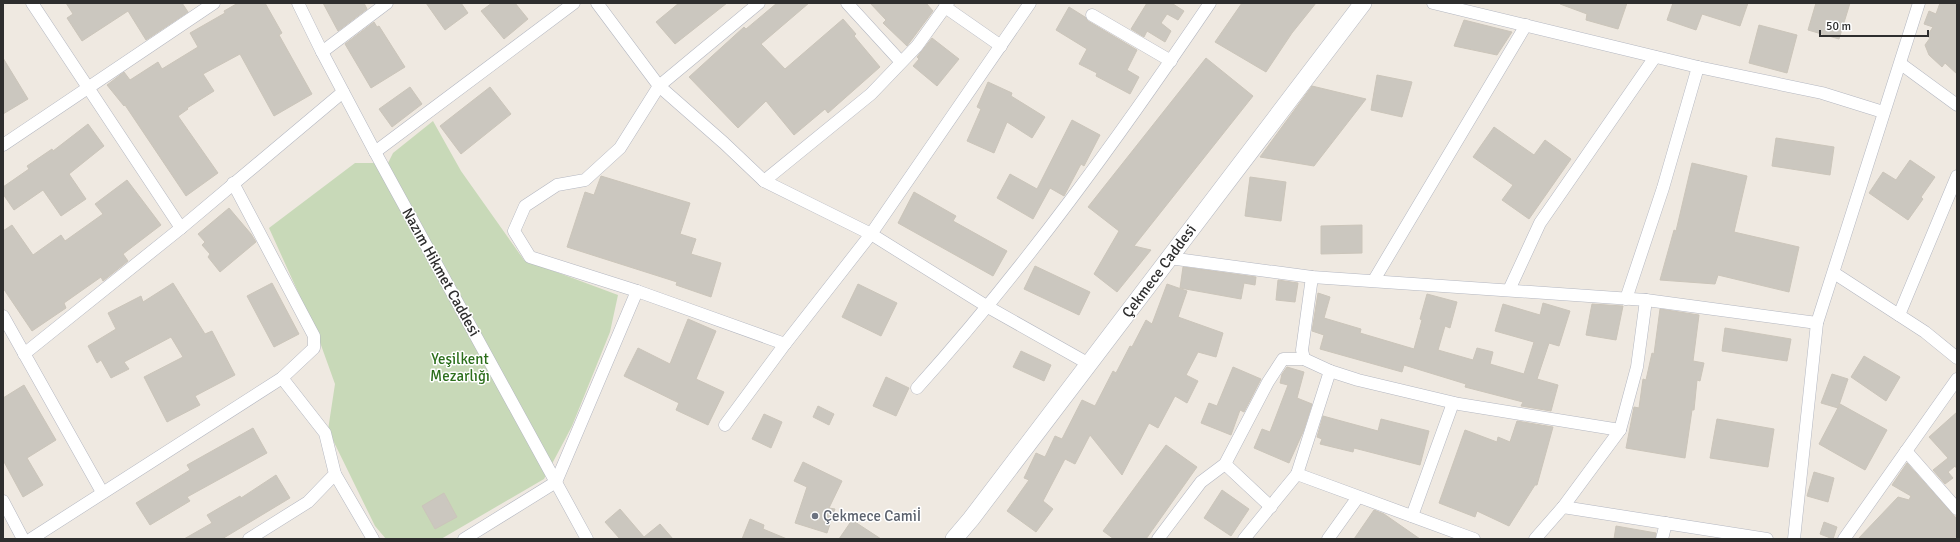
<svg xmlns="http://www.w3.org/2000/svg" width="1960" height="542" font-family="Signika,sans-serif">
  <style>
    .cemetery { fill: #c8d9b8 }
    .building { fill: #cbc7bf; stroke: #cbc5ba }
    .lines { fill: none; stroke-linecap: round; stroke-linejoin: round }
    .street-casing { stroke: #b4b7c1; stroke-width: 13 }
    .secondary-casing { stroke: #b4b7c1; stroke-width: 18 }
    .street { stroke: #fff; stroke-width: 12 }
    .secondary { stroke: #fff; stroke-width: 17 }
    .worship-dot { fill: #6b7280; stroke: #fff; stroke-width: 1.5 }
    .labels { text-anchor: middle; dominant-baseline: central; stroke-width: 3; stroke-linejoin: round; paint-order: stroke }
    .street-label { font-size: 15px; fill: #2e2e2e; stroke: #fff }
    .park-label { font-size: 15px; fill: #2c6e1b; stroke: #fff }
    .worship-label { font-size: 15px; fill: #5b616d; stroke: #fff; text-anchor: start }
  </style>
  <rect width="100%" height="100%" fill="#efe9e1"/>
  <polygon class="cemetery" points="433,121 461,171 524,260 618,295 610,332 572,426 544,479 441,539 386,539 375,526 328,430 335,384 317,334 269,228 355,163 388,163 393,153"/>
  <g class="building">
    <polygon points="66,3 182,3 188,12 146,40 128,11 82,41 67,18 73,14"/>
    <polygon points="238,3 265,3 282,33 279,35 312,94 274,116 240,54 203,74 214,91 187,108 188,109 178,116 218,173 186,196 125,105 124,106 107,85 124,72 130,80 158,62 162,69 198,47 190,33 225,13 224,11"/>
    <polygon points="323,3 364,3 367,9 338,31"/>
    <polygon points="426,3 461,3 468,13 445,30"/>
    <polygon points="492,3 515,3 528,19 504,39 481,11"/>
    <polygon points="679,3 727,3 675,44 656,22"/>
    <polygon points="777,3 809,3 761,44 785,69 843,19 856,34 854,36 880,67 828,113 825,109 794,135 766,101 738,128 689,77 744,27 746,29"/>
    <polygon points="870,3 926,3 933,11 907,46 883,23 886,20"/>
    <polygon points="1147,3 1174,3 1173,4 1184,11 1178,20 1167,14 1161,23 1171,31 1165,42 1147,31 1144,37 1131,29"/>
    <polygon points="1242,3 1316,3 1292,33 1266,72 1215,42"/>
    <polygon points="1560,3 1627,3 1618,29 1586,20 1587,14 1560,4"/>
    <polygon points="1673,3 1748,3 1740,26 1702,14 1696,30 1667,20"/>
    <polygon points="1816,3 1850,3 1839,39 1808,30"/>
    <polygon points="1940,3 1957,3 1957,74 1945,63 1942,67 1929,55 1925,45 1930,38 1927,36 1933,27 1924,24 1929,11 1936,14"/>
    <polygon points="1069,7 1085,17 1088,21 1137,50 1127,70 1139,77 1130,94 1096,76 1097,73 1079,64 1087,49 1056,30"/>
    <polygon points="1464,20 1512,32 1497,55 1454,46"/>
    <polygon points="374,22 377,27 379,26 405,67 371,88 345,44"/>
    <polygon points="1759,25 1797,35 1787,73 1749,63"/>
    <polygon points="932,38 959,59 937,86 913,66 919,59 917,57"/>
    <polygon points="3,58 28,99 3,114"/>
    <polygon points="1206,58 1253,96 1134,246 1151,250 1117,292 1094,274 1119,231 1088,207"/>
    <polygon points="1377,75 1412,82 1402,117 1371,110"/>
    <polygon points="988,82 1012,93 1011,96 1045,117 1032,138 1007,122 994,153 967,141 981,109 977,107"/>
    <polygon points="1312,86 1366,99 1314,166 1260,157"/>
    <polygon points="410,87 422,104 392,127 379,109"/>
    <polygon points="490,87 511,114 461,154 440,126"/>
    <polygon points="1072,120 1100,135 1084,166 1081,164 1064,196 1050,188 1033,219 997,198 1010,174 1037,189"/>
    <polygon points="88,124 104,146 69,174 86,199 61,216 43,190 14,210 3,194 3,187 29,169 27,166 52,149 53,151"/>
    <polygon points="1494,127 1534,155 1545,140 1571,159 1529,219 1502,200 1513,185 1473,157"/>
    <polygon points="1776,138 1834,147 1830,175 1772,166"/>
    <polygon points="1910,160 1935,177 1921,197 1923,199 1908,220 1869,193 1883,172 1896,180"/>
    <polygon points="1692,163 1747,176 1734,232 1799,247 1789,292 1718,275 1715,284 1660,280 1674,230 1676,231"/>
    <polygon points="601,176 690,203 680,234 696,239 691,254 721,263 711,297 676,285 677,282 567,247 585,192 594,195"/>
    <polygon points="1250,177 1286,182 1281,221 1245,216"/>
    <polygon points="127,180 161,225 123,254 128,261 103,281 101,277 64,303 66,308 32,331 3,288 3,231 12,225 33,255 61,235 65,241 103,214 95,204"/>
    <polygon points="914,192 956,216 953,221 1007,251 993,276 898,223"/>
    <polygon points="229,208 251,234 256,242 220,272 208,257 210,254 202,245 205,242 198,234"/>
    <polygon points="1362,225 1362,253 1321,254 1321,226"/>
    <polygon points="1035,266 1090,292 1079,315 1024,289"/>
    <polygon points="1183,267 1256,277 1255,285 1244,283 1241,299 1180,288"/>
    <polygon points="1278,280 1298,283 1295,302 1276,300"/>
    <polygon points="173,283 205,334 212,331 235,375 195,396 200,405 167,422 144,377 183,357 171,337 124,362 129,369 111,378 101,360 97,363 88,346 116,329 108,313 141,296 143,302"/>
    <polygon points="272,283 299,334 274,347 247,296"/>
    <polygon points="858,284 897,303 881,336 842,317"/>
    <polygon points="1167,284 1187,291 1178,317 1223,333 1216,357 1198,352 1186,375 1198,381 1187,403 1175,396 1158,428 1149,423 1122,475 1090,435 1075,464 1065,459 1043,501 1053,509 1036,532 1007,511 1029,480 1024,478 1036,453 1045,457 1055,436 1062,439 1082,400 1095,406 1113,371 1116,373 1130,346 1132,347 1146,320 1152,324"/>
    <polygon points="1318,293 1330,297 1324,318 1361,329 1360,333 1414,349 1422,320 1420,319 1427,294 1457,302 1450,328 1445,326 1438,350 1473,360 1477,348 1493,352 1490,364 1524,374 1534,342 1495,331 1503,304 1540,315 1543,303 1570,311 1559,346 1549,343 1537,379 1558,385 1551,411 1521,406 1523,402 1465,387 1466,384 1404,365 1402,372 1320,349 1324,335 1312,331"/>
    <polygon points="1592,304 1623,306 1616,340 1586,335"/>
    <polygon points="1660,309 1699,315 1693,361 1704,363 1700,381 1697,380 1694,410 1692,410 1685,458 1626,448 1634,407 1639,408 1643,379 1646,380 1652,353 1654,354"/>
    <polygon points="688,319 716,331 696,379 724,392 708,425 676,410 679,403 624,376 638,348 670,364"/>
    <polygon points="1725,328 1791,339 1787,361 1722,351"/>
    <polygon points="1021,351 1051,365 1044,381 1013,367"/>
    <polygon points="1864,356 1900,377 1886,401 1851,377"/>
    <polygon points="1233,367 1261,379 1244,412 1240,410 1231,435 1201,423 1209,403 1217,406"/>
    <polygon points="1287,367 1304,372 1297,398 1312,404 1303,432 1289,463 1254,448 1262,429 1270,432 1288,385 1280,383 1282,374"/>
    <polygon points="1832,374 1848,379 1838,408 1821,403"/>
    <polygon points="886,377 909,388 896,416 873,406"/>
    <polygon points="24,385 56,440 27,458 43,485 23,497 3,460 3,398"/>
    <polygon points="1840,404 1887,430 1865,470 1819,444"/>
    <polygon points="818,406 834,414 829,425 813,417"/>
    <polygon points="1957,412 1957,469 1955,466 1948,472 1953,478 1945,484 1933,470 1948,458 1929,437"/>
    <polygon points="764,414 782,422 771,448 752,439"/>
    <polygon points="1323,416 1378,431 1381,419 1429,431 1420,465 1354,448 1353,452 1320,444 1322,439 1317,437"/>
    <polygon points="1717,419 1774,429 1768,467 1710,458"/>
    <polygon points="1517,421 1553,427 1537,485 1535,485 1509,526 1477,511 1475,517 1439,503 1465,430 1497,442 1498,437 1510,442"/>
    <polygon points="253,428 267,453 187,497 190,501 150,525 136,503 190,470 187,465"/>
    <polygon points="1166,445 1197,467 1146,539 1114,539 1103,531"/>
    <polygon points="803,462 842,481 829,508 835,509 827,533 795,523 807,487 794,481"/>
    <polygon points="1907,463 1957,519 1957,536 1953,539 1858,539 1898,497 1909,500 1911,496 1892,485"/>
    <polygon points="1814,472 1834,478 1828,502 1807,496"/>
    <polygon points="276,475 290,498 222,539 184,539 212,523 207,515 240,496 241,498"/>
    <polygon points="1222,490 1249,509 1231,536 1204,518"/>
    <polygon points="444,493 457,517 435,529 422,506"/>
    <polygon points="620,509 644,537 660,524 673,539 620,539 605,522"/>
    <polygon points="1374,510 1384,514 1420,539 1354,539"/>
    <polygon points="750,519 764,525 763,529 787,539 742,539"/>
    <polygon points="852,520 881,539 839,539"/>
    <polygon points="1824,522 1837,527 1833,539 1820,534"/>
    <polygon points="1616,526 1656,533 1655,539 1614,539"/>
  </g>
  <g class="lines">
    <defs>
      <g id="street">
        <polyline points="32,3 181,228"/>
        <polyline points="298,3 322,52 375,152 587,539"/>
        <polyline points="597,3 659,86 724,143 764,181 871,234 988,307 1089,364"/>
        <polyline points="847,3 901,62"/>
        <polyline points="1433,3 1698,67 1822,93 1883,112"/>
        <polyline points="945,7 1001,46"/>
        <polyline points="1092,15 1171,61"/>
        <polyline points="322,52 387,3"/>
        <polyline points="1901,64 1957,105"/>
        <polyline points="3,145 214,3"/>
        <polyline points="375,152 574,3"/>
        <polyline points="764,181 871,94 917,46 948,3"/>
        <polyline points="1169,258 1312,277 1646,300 1817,323"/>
        <polyline points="1834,273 1925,332 1957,358"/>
        <polyline points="1374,280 1526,25"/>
        <polyline points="1509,290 1540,223 1655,57"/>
        <polyline points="637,291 530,257 514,231 525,206 557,185 585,180 620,148 659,86 759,3"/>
        <polyline points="1626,299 1663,188 1698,67"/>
        <polyline points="1899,315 1957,176"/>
        <polyline points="3,316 102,492"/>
        <polyline points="24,354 181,228 343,92"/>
        <polyline points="1304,359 1302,350 1312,277"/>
        <path d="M917,388C1025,268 1119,137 1210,3"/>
        <polyline points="725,425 785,344 871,234 1030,3"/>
        <polyline points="1906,451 1957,509"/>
        <polyline points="1225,464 1271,507"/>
        <polyline points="335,474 373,539"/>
        <polyline points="1297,474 1474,539"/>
        <polyline points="3,501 23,539"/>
        <polyline points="1563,507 1767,539"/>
        <polyline points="1412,516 1453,403"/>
        <polyline points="31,539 282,378 314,348 314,336 233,183"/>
        <polyline points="249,539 308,502 335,474 325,433 282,378"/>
        <polyline points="464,539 556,482 637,291 785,344"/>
        <polyline points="1158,539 1201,482 1225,464 1268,382 1283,359 1304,359 1330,371 1358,380 1459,404 1620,430"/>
        <polyline points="1244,539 1297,474 1330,371"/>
        <polyline points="1328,539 1358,497"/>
        <polyline points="1535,539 1563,507 1620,430 1637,367 1646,300"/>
        <polyline points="1662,539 1666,523"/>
        <polyline points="1794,539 1817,323 1919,3"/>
        <polyline points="1844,539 1957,379"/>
      </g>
      <polyline id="secondary" points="954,539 971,519 1363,3"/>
    </defs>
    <use href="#street" class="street-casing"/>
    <use href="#secondary" class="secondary-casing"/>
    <use href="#street" class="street"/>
    <use href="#secondary" class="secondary"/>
  </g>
  <circle class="worship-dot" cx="815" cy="516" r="4"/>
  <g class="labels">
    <g class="street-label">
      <text transform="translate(1159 271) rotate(-53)">Çekmece Caddesi</text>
      <text transform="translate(441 272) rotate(61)">Nazım Hikmet Caddesi</text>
    </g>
    <g class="park-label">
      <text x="460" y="359">Yeşilkent<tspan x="460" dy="17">Mezarlığı</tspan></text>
    </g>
    <g class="worship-label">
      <text x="823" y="516">Çekmece Camiİ</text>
    </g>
  </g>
  <rect width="1960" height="542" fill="none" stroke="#2e2e2e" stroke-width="8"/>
  <path d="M1820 30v6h108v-6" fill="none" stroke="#2e2e2e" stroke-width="2"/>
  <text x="1826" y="30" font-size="12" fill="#2e2e2e" stroke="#ffffff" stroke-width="3" paint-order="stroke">50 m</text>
</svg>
